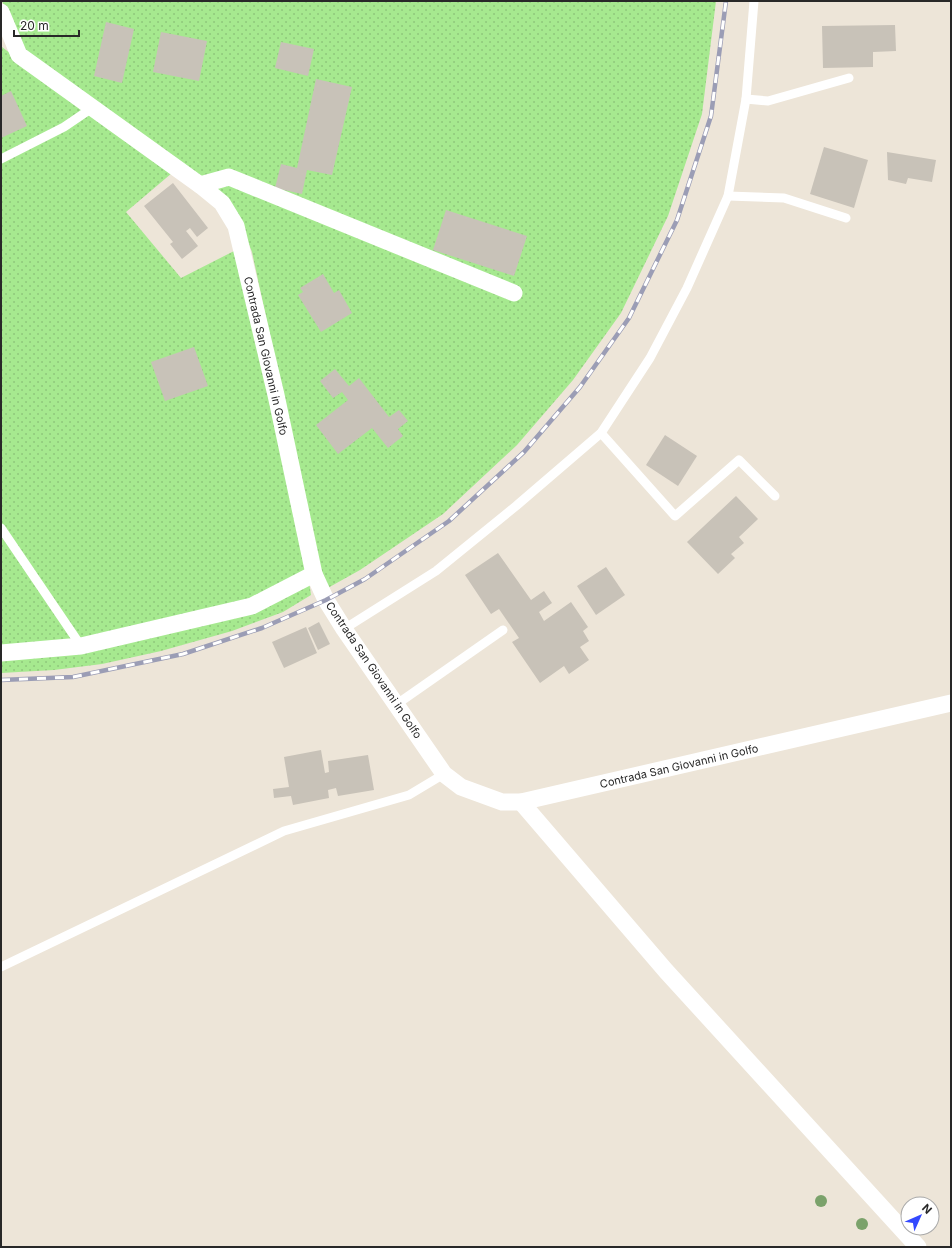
<svg xmlns="http://www.w3.org/2000/svg" width="952" height="1248" font-family="Inter,sans-serif">
  <style>
    .green { fill: url(#green-dots) }
    .building { fill: #c8c2b8 }
    .lines { fill: none; stroke-linecap: round; stroke-linejoin: round }
    .lane { stroke: #fff; stroke-width: 9 }
    .street { stroke: #fff; stroke-width: 17 }
    .rail-casing { stroke: #9b9db5; stroke-width: 4.5 }
    .rail { stroke: #fff; stroke-width: 3; stroke-dasharray: 9; stroke-linecap: butt }
    .tree { fill: #7ba26b }
    .labels { text-anchor: middle; dominant-baseline: central; stroke-width: 4; stroke-linejoin: round; paint-order: stroke }
    .street-label { font-size: 11px; fill: #282828; stroke: #fff }
  </style>
  <defs>
    <pattern id="green-dots" width="8" height="8" patternUnits="userSpaceOnUse"><rect width="8" height="8" fill="#a6e98f"/><path d="M2 2h.1M6 6h.1" fill="none" stroke="#8fc87b" stroke-width="1.8" stroke-linecap="round"/></pattern>
  </defs>
  <rect width="100%" height="100%" fill="#ede5d8"/>
  <g class="green">
    <polygon points="2,1 716,1 702,114 668,216 621,313 573,380 517,445 443,514 360,570 326,589 317,555 252,252 238,217 23,51"/>
    <polygon points="1,44 2,47 95,118 172,173 126,212 181,278 236,250 307,568 311,595 283,612 232,631 161,651 102,664 54,670 1,673"/>
  </g>
  <g class="building">
    <polygon points="106,22 134,29 122,83 94,76"/>
    <polygon points="895,25 896,51 873,52 873,67 823,68 822,26"/>
    <polygon points="161,32 207,41 199,81 153,72"/>
    <polygon points="281,42 314,49 308,76 275,68"/>
    <polygon points="316,79 352,87 332,175 307,170 302,194 275,188 281,164 297,168"/>
    <polygon points="11,91 27,126 1,138 1,96"/>
    <polygon points="824,147 868,160 854,208 810,194"/>
    <polygon points="887,152 936,160 932,182 908,178 906,184 888,180"/>
    <polygon points="173,183 208,228 197,237 190,228 186,231 198,246 182,259 170,244 173,242 144,206"/>
    <polygon points="446,210 527,236 514,276 433,250"/>
    <polygon points="323,274 334,293 339,290 352,313 321,332 298,295 303,292 300,288"/>
    <polygon points="194,347 208,386 165,401 151,362"/>
    <polygon points="335,369 349,386 359,378 389,417 399,410 408,421 398,429 403,436 388,448 372,428 338,454 316,425 348,400 342,392 333,398 320,381"/>
    <polygon points="665,435 697,456 678,486 646,465"/>
    <polygon points="736,496 758,519 739,537 744,543 731,554 735,558 718,574 687,542"/>
    <polygon points="498,553 531,600 544,591 552,603 539,612 544,621 571,602 588,627 583,631 589,641 580,647 589,660 569,674 564,666 540,683 512,642 519,638 499,609 491,614 465,575"/>
    <polygon points="606,567 625,595 596,615 577,586"/>
    <polygon points="319,622 330,644 318,650 308,628"/>
    <polygon points="306,627 317,653 284,668 272,642"/>
    <polygon points="321,750 325,773 329,772 328,761 368,755 374,790 338,796 336,788 328,790 329,798 293,805 291,796 274,798 273,789 289,787 284,757"/>
  </g>
  <g class="lines">
    <g class="lane">
      <polyline points="746,99 768,101 849,78"/>
      <polyline points="1,159 64,127 92,108"/>
      <polyline points="728,196 784,198 846,218"/>
      <polyline points="601,433 675,516 739,460 775,496"/>
      <polyline points="1,528 81,646"/>
      <polyline points="344,629 436,571 516,506 601,433 650,358 687,288 728,196 746,99 754,1"/>
      <polyline points="397,704 503,630"/>
      <polyline points="1,967 284,831 409,795 444,774"/>
    </g>
    <g class="street">
      <polyline points="1,12 19,55 200,185 222,203 236,226 276,395 314,574 326,600 344,629 444,774 461,787 502,802 521,802 951,703"/>
      <polyline points="200,185 229,177 514,293"/>
      <polyline points="1,653 81,646 252,606 314,574"/>
      <polyline points="521,802 666,971 918,1247"/>
    </g>
    <defs>
      <polyline id="rail" points="1,680 73,677 183,654 262,628 326,600 365,579 449,521 524,452 580,387 629,318 677,220 711,116 726,1"/>
    </defs>
    <use href="#rail" class="rail-casing"/>
    <use href="#rail" class="rail"/>
  </g>
  <g class="tree">
    <circle cx="821" cy="1201" r="6"/>
    <circle cx="862" cy="1224" r="6"/>
  </g>
  <g class="labels">
    <g class="street-label">
      <text transform="translate(266 356) rotate(77)">Contrada San Giovanni in Golfo</text>
      <text transform="translate(374 670) rotate(56)">Contrada San Giovanni in Golfo</text>
      <text transform="translate(679 766) rotate(-13)">Contrada San Giovanni in Golfo</text>
    </g>
  </g>
  <rect width="952" height="1248" fill="none" stroke="#282828" stroke-width="4"/>
  <g transform="translate(920 1216) rotate(45)"><circle r="19" fill="#ffffff" stroke="#a9a9a9"/>
  <path d="M0-3L7 15L0 10L-7 15Z" fill="#3349ff"/>
  <text y="-6" font-size="11" font-weight="bold" text-anchor="middle" fill="#282828">N</text>
  </g>
  <path d="M14 30v6h65v-6" fill="none" stroke="#282828" stroke-width="2"/>
  <text x="20" y="30" font-size="12" fill="#282828" stroke="#ffffff" stroke-width="3" paint-order="stroke">20 m</text>
</svg>
